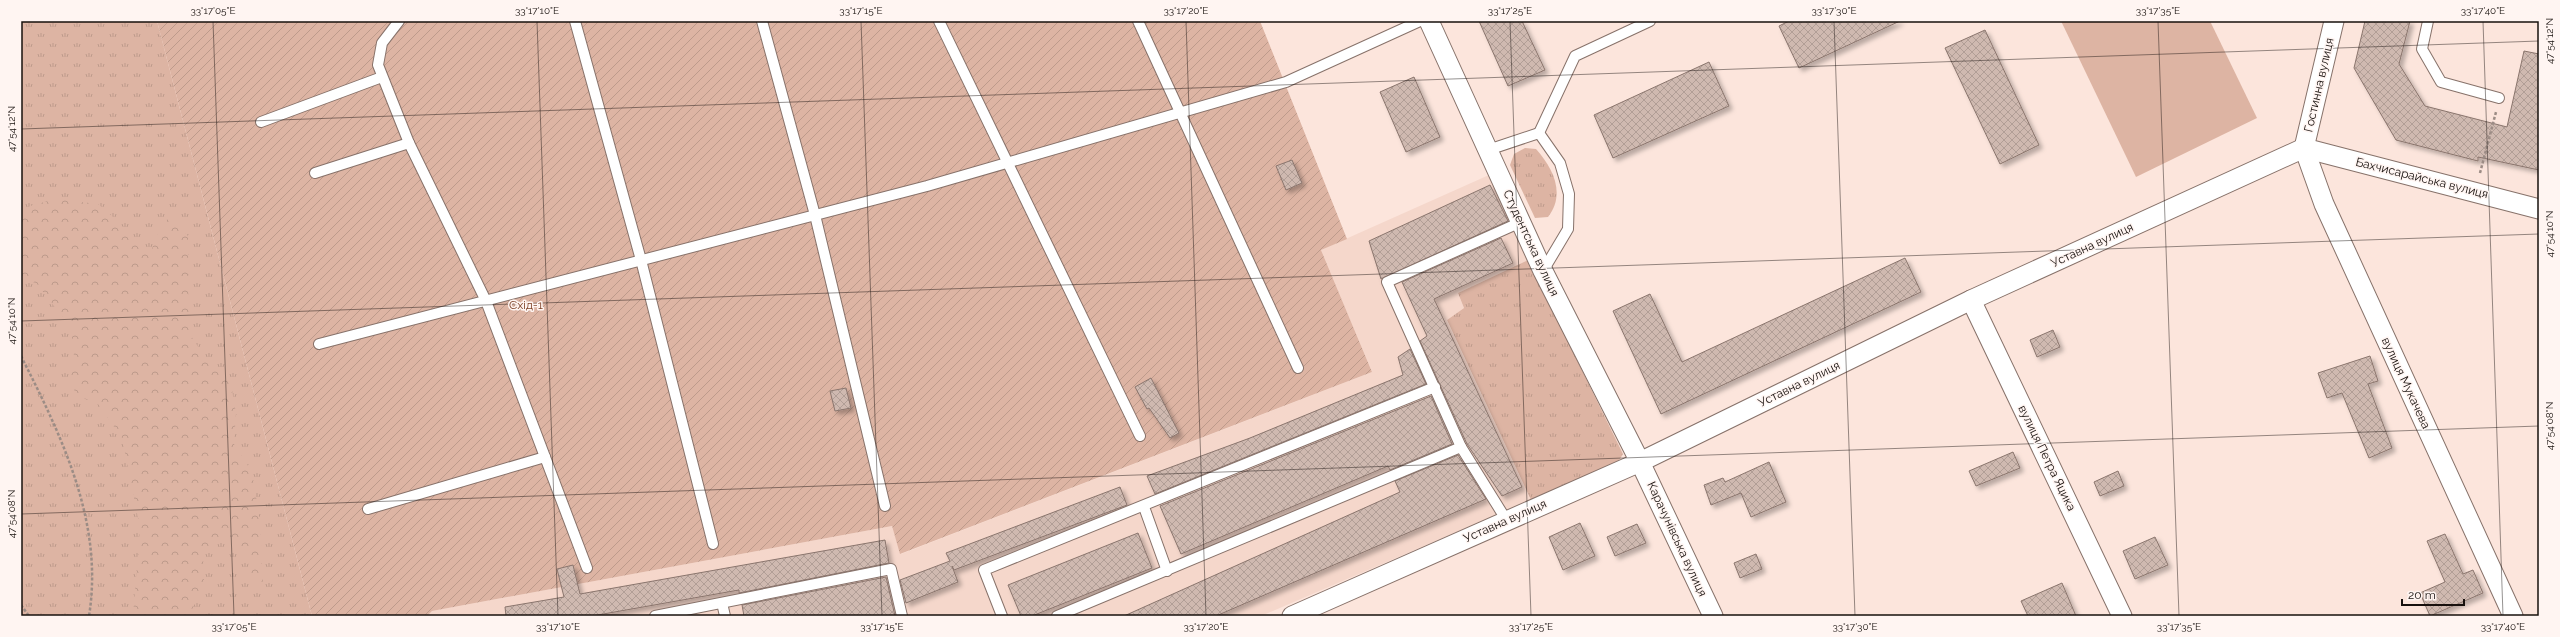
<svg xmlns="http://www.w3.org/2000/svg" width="2560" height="637" font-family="Raleway,sans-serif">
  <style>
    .built { fill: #f5d7cb }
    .grass { fill: url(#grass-tufts) }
    .forest { fill: url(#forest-crowns) }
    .garden { fill: url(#garden-furrows) }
    .pitch { fill: #ddb4a3 }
    .building { fill: url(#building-cross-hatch); stroke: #8a756d; filter: url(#shadow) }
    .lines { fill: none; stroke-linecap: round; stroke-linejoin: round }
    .lane-casing { stroke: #87726a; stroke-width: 12 }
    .street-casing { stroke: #87726a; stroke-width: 21 }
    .path { stroke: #9c8c85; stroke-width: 2.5; stroke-dasharray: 3 2; stroke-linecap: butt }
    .lane { stroke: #fff; stroke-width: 10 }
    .street { stroke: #fff; stroke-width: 19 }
    .ticks { fill: none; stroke: #17100d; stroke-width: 1; stroke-opacity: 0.45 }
    .labels { text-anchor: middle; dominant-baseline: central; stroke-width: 3; stroke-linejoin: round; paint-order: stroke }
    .street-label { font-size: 12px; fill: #17100d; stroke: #fff5f2 }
    .park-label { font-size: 12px; fill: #7b3d22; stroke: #fff5f2 }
    .neatline { fill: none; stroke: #17100d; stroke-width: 1.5 }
    .ticks-label { font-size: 10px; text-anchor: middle; fill: #17100d }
  </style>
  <defs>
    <pattern id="grass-tufts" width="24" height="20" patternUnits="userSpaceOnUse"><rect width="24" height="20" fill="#ddb4a3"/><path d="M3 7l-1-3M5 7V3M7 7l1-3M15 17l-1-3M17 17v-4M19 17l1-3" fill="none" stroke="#bd9a8b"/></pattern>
    <pattern id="forest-crowns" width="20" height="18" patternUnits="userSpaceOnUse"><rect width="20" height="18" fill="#ddb4a3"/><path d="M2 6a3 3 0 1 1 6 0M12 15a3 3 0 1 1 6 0" fill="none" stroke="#bd9a8b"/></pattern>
    <pattern id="garden-furrows" width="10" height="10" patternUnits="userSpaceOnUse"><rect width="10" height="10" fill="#ddb4a3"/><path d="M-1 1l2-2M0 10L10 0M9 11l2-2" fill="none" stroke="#bd9a8b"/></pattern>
    <pattern id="building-cross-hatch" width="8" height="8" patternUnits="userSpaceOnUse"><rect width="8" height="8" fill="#cfb9b0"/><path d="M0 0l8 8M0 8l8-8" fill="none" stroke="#b19e96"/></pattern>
    <filter id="shadow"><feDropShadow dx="3.5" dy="3.5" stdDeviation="2" flood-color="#0004"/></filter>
  </defs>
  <rect width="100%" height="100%" fill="#fce5dc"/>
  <polygon class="built" points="1489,175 1528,260 1458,293 1464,308 1447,320 1531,500 1261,616 427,616 432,611 892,526 901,554 1372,372 1321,250"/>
  <g class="grass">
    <polygon points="21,21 157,21 312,616 21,616"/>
    <path d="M1525,148L1536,149C1553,168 1566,194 1548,217L1535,218L1510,165L1514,154Z"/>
    <polygon points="1528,260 1623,454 1618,462 1531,500 1447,320 1464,308 1458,293"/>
  </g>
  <polygon class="forest" points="55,199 98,204 121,224 130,240 150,257 155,238 170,215 188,236 189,333 214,371 229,373 236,413 234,444 252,472 260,522 263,586 251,579 247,553 230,535 203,555 204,584 189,616 133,616 140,528 122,438 98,404 80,397 74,390 70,375 74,356 71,328 37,284 21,276 21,216 30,206"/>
  <polygon class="garden" points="157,21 1260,21 1347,239 1321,250 1372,372 900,554 892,526 432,611 427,616 312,616"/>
  <polygon class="pitch" points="2061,21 2210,21 2257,118 2136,177"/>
  <g class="building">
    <polygon points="1479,21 1522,21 1545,70 1508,86"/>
    <polygon points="1789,21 1900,21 1799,68 1779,26"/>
    <polygon points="2365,21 2410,21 2399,64 2425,106 2507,127 2524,51 2539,54 2539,170 2478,157 2478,161 2396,140 2354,68"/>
    <polygon points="1985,30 2039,145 2000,164 1945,48"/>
    <polygon points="1709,62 1729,106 1613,158 1594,115"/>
    <polygon points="1414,77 1440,137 1406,152 1380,92"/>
    <polygon points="1292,160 1302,183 1286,190 1276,166"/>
    <polygon points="1490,185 1508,221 1381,279 1369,241"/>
    <polygon points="1501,238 1513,263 1434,299 1522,487 1502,496 1467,444 1420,341 1427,336 1402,282"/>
    <polygon points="1905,258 1921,292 1661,414 1613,311 1650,294 1682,362"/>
    <polygon points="2053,330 2060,347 2037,357 2030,340"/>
    <polygon points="1410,349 1426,384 1155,494 1147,476 1250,438 1403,375 1398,357"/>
    <polygon points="2370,356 2378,381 2368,384 2392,448 2369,458 2342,393 2327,398 2318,373"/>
    <polygon points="1151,378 1179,433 1170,438 1149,408 1147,409 1135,387"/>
    <polygon points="846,388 851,408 835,411 830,391"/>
    <polygon points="1431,396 1452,444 1390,470 1388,466 1181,554 1160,506"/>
    <polygon points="2013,452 2020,468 1976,486 1969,471"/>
    <polygon points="1458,455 1486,499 1216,616 1124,616 1400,492 1395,481"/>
    <polygon points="1769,462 1786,502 1751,517 1741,493 1711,505 1704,485 1723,478 1725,482"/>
    <polygon points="2118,471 2124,486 2100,496 2094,482"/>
    <polygon points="1120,487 1127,505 954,570 952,566 958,582 906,603 900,580 950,561 946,553"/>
    <polygon points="1580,523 1595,556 1563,570 1549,537"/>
    <polygon points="1637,524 1646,543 1615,556 1607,537"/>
    <polygon points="1138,533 1152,568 1032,616 1021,616 1008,585"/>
    <polygon points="2445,534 2463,574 2473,570 2483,593 2430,616 2420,593 2445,582 2427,541"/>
    <polygon points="2155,537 2168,565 2135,579 2123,551"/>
    <polygon points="885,540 889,563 739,593 739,590 592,616 506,616 505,607 564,597 557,569 573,565 580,594"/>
    <polygon points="1756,554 1762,569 1740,578 1734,563"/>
    <polygon points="886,577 895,616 744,616 742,605"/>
    <polygon points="2062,583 2076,616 2028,616 2021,601"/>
  </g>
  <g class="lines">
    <defs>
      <g id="lane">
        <polyline points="399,21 382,43 378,65 409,143 486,301 587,568"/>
        <polyline points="575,21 641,260 713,544"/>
        <polyline points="762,21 815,215 885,506"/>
        <polyline points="939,21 1140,436"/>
        <polyline points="1138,21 1298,368"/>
        <polyline points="2428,21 2422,49 2441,82 2499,98"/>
        <polyline points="261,122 382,77"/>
        <polyline points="1539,133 1575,56 1650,21"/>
        <polyline points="1488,150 1539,133 1560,163 1569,194 1568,229 1543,271"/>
        <polyline points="315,173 409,143"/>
        <polyline points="319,344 927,186 1286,82 1420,21"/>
        <polyline points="1144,507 1167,571"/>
        <polyline points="368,509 545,457"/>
        <polyline points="1507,521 1461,447 1387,282 1521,222"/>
        <polyline points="722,603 725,616"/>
        <polyline points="655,616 891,569 902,616"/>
        <polyline points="1002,616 984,570 1435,387"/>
        <polyline points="1057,616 1461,447"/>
      </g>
      <g id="street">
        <polyline points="1429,21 1543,271 1640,462 1713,616"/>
        <polyline points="2334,21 2304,148 2324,204 2513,616"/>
        <polyline points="2304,148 2539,209"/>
        <polyline points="1971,300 2122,616"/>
        <polyline points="1292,616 1640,462 1971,300 2304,148"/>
      </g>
    </defs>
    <use href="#lane" class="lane-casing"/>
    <use href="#street" class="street-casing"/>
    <g class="path">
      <polyline points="2480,173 2496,112"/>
      <path d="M21,356C62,437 104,523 89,616"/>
      <polyline points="21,605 29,616"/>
    </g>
    <use href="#lane" class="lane"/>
    <use href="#street" class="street"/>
  </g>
  <path class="ticks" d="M213,21L234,616M537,21L558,616M861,21L882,616M1186,21L1206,616M1510,21L1531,616M1834,21L1855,616M2158,21L2179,616M2483,21L2503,616M21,129L2539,41M21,321L2539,234M21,514L2539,426"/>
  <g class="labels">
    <g class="street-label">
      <text transform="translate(2319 85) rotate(-77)">Гостинна вулиця</text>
      <text transform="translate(2422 178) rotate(14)">Бахчисарайська вулиця</text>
      <text transform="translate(1531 243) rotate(65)">Студентська вулиця</text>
      <text transform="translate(2092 245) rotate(-25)">Уставна вулиця</text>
      <text transform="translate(2406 383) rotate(65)">вулиця Мукачева</text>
      <text transform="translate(1799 384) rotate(-26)">Уставна вулиця</text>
      <text transform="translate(2047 458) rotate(64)">вулиця Петра Яцика</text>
      <text transform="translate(1505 521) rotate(-24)">Уставна вулиця</text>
      <text transform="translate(1677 539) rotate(65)">Карачунівська вулиця</text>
    </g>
    <g class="park-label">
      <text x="526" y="305">Схід-1</text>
    </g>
  </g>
  <rect width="2560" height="637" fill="none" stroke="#fff5f2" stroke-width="44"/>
  <path d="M2402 599v6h62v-6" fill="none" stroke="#17100d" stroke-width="2"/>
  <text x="2408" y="599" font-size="12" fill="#17100d" stroke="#fff5f2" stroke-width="3" paint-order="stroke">20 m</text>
  <rect x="22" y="22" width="2516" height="593" class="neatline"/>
  <g class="ticks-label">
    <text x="213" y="14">33°17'05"E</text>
    <text x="537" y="14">33°17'10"E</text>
    <text x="861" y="14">33°17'15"E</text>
    <text x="1186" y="14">33°17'20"E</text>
    <text x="1510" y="14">33°17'25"E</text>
    <text x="1834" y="14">33°17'30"E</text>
    <text x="2158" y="14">33°17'35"E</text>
    <text x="2483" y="14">33°17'40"E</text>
    <text transform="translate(2549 41) rotate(-90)" y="4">47°54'12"N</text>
    <text transform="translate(11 129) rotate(-90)" y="4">47°54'12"N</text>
    <text transform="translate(2549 234) rotate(-90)" y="4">47°54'10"N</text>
    <text transform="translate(11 321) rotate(-90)" y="4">47°54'10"N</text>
    <text transform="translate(2549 426) rotate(-90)" y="4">47°54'08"N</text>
    <text transform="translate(11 514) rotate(-90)" y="4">47°54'08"N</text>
    <text x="234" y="630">33°17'05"E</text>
    <text x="558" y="630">33°17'10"E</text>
    <text x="882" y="630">33°17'15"E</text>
    <text x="1206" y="630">33°17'20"E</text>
    <text x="1531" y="630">33°17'25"E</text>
    <text x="1855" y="630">33°17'30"E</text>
    <text x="2179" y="630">33°17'35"E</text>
    <text x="2503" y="630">33°17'40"E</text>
  </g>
</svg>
